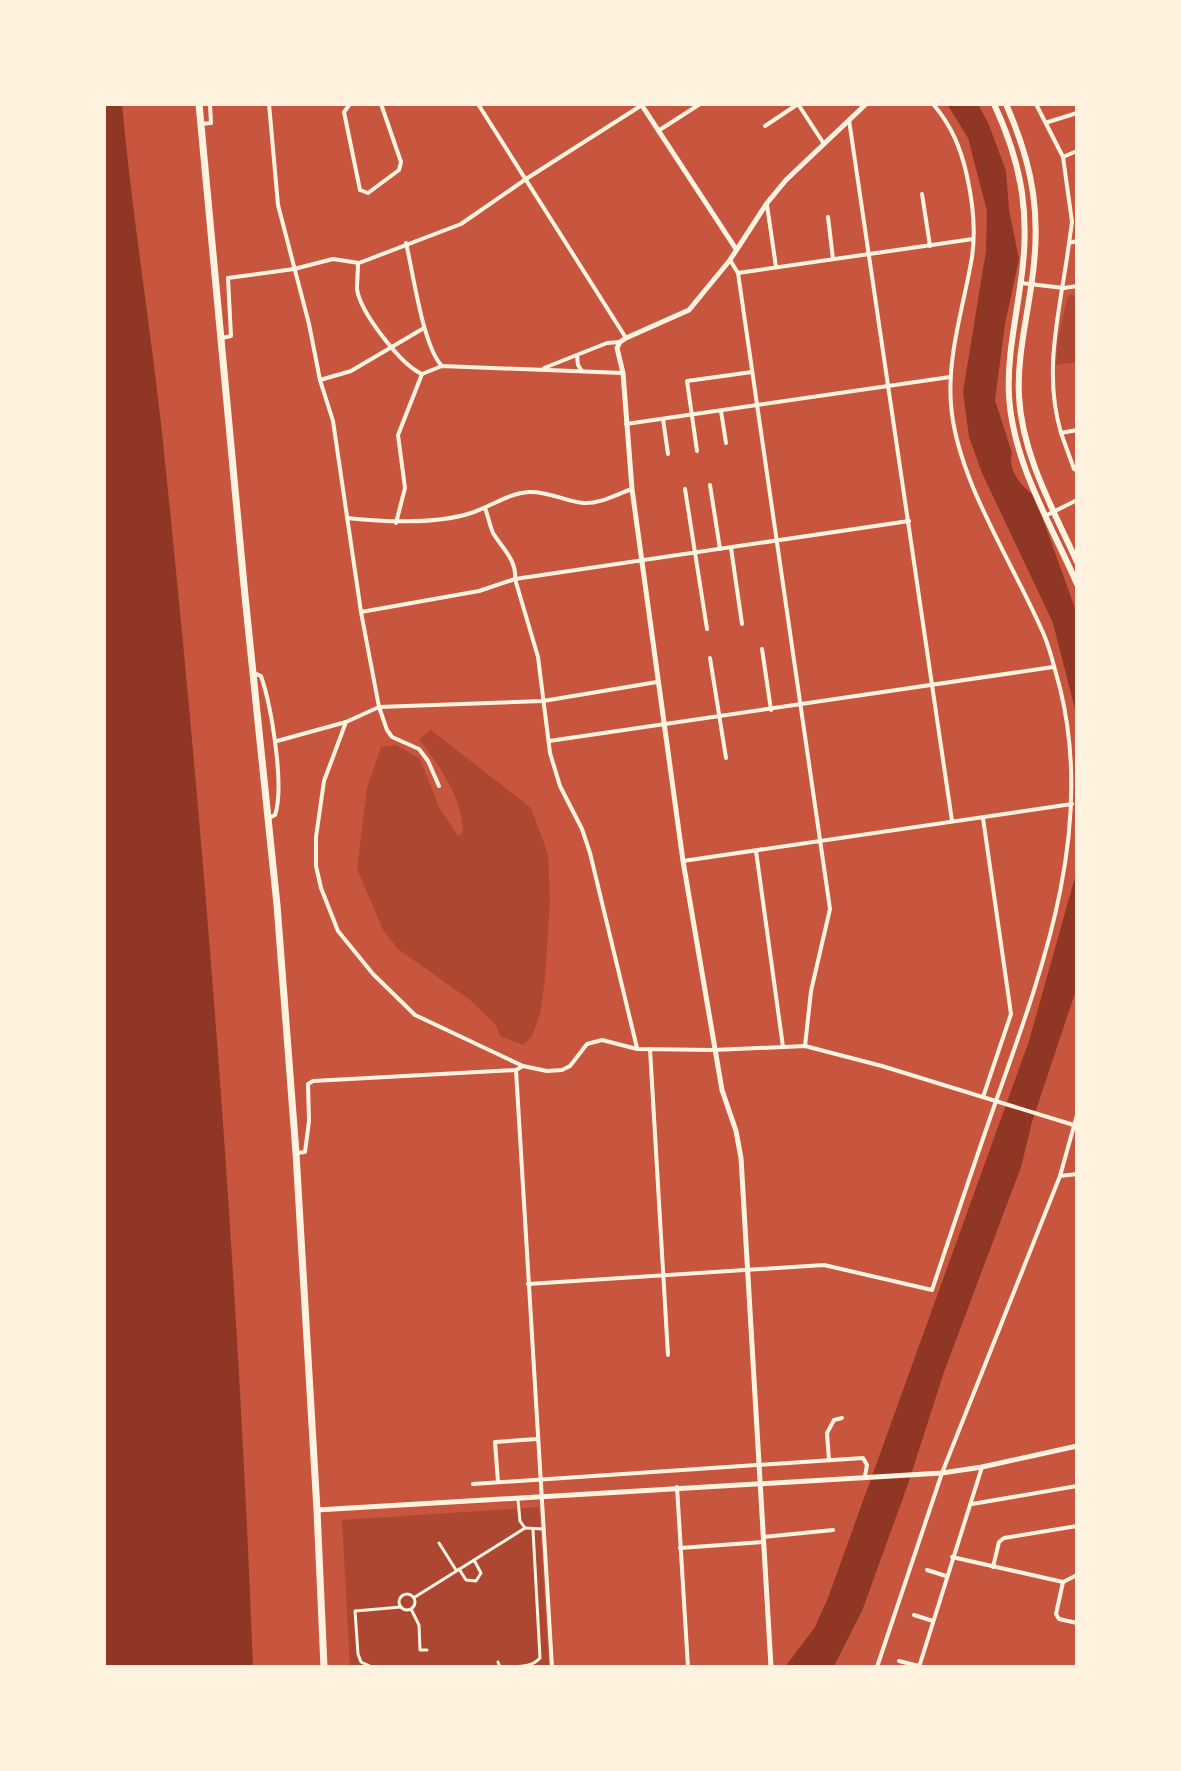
<svg xmlns="http://www.w3.org/2000/svg" width="1181" height="1771" font-family="Barlow,sans-serif">
  <style>
    .green { fill: #ae4732 }
    .water { fill: #8f3625 }
    .lines { fill: none; stroke-linecap: round; stroke-linejoin: round }
    .pedestrian { stroke: #fff3e0; stroke-width: 3 }
    .minor { stroke: #fff3e0; stroke-width: 4 }
    .tertiary { stroke: #fff3e0; stroke-width: 5 }
    .secondary { stroke: #fff3e0; stroke-width: 6 }
    .primary { stroke: #fff3e0; stroke-width: 7 }
  </style>
  <rect width="100%" height="100%" fill="#c8553d"/>
  <g class="green">
    <polygon points="1072,294 1077,302 1077,362 1056,365 1058,340 1067,298"/>
    <path d="M431,730L531,808L548,854L550,901L545,978L540,1014L532,1036L523,1045L500,1036L496,1025L470,1000L398,949L383,930L357,869L367,788L381,747L396,745L420,759L439,807L458,836L463,832C462,796 440,767 419,739Z"/>
    <polygon points="539,1507 549,1667 350,1667 342,1520"/>
  </g>
  <g class="water">
    <path d="M104,104H122C132,214 150,323 162,433C205,843 237,1255 253,1667H104Z"/>
    <path d="M947,104H978L989,125L1006,171L1009,210L1019,259L1005,324L995,400L1012,453C1007,471 1022,486 1035,497L1077,614V717L1053,623L982,473L969,437L963,392L986,251L987,211L968,138Z"/>
    <polygon points="1077,870 1077,987 1032,1122 1021,1167 944,1372 907,1487 862,1611 834,1666 785,1667 815,1627 828,1598 1029,1041"/>
  </g>
  <g class="lines">
    <g class="pedestrian">
      <polyline points="525,1528 543,1529"/>
      <polyline points="439,1543 456,1570"/>
      <polyline points="459,1569 466,1580 476,1581 481,1573 474,1560"/>
      <circle cx="407" cy="1602" r="8"/>
      <polyline points="415,1597 525,1528 520,1521 518,1500"/>
      <polyline points="411,1609 419,1625 420,1650 427,1650"/>
      <polyline points="498,1662 500,1667"/>
      <polyline points="372,1667 361,1662 358,1654 355,1611 401,1607"/>
      <polyline points="405,1667 407,1667"/>
      <path d="M505,1667C518,1666 531,1668 540,1658L533,1530"/>
    </g>
    <g class="minor">
      <polyline points="269,104 278,205 309,324 320,380 333,421 361,612 379,707 387,730 392,737 419,749 428,761 439,786"/>
      <polyline points="350,104 344,112 360,190 368,193 399,170 401,162 381,104"/>
      <polyline points="478,104 626,338"/>
      <polyline points="1036,104 1063,157 1072,222 1069,243"/>
      <polyline points="849,120 952,821"/>
      <polyline points="1048,122 1077,113"/>
      <polyline points="201,124 211,123 210,104"/>
      <polyline points="765,126 798,104 824,144"/>
      <polyline points="658,131 700,104"/>
      <polyline points="1063,157 1077,151"/>
      <polyline points="922,194 930,246"/>
      <polyline points="767,205 776,267"/>
      <polyline points="828,217 833,259"/>
      <path d="M1077,241L1069,243C1061,307 1042,369 1061,433L1077,430"/>
      <path d="M406,243C413,272 423,347 442,366"/>
      <polyline points="730,260 738,273 830,909 811,991 805,1046"/>
      <path d="M358,263C358,272 357,281 357,289C360,312 401,365 422,374L442,366L623,373"/>
      <polyline points="738,273 973,239"/>
      <polyline points="1021,283 1064,288 1077,286"/>
      <polyline points="222,338 231,336 228,278 294,269 333,259 359,263 461,224 526,179 642,105"/>
      <polyline points="577,355 578,365 582,371"/>
      <polyline points="544,368 607,343 620,342"/>
      <polyline points="320,380 351,371 424,328"/>
      <polyline points="721,411 726,443"/>
      <polyline points="663,419 668,454"/>
      <polyline points="626,424 950,377"/>
      <polyline points="1061,433 1074,469 1077,470"/>
      <polyline points="697,451 687,381 752,372"/>
      <polyline points="710,485 720,549"/>
      <polyline points="685,489 707,629"/>
      <path d="M485,508C488,516 490,526 493,533C502,548 517,560 515,579L538,657L550,753L560,786L582,829L590,853L637,1048"/>
      <polyline points="1047,515 1077,500"/>
      <path d="M347,518C385,522 434,525 471,513C490,507 509,493 529,492C549,491 566,502 584,503C600,504 617,494 632,489"/>
      <polyline points="396,523 405,488 398,435 422,374"/>
      <polyline points="731,548 742,624"/>
      <polyline points="361,612 479,591 515,579 909,521"/>
      <polyline points="762,649 771,710"/>
      <polyline points="710,658 726,758"/>
      <path d="M254,673L261,676C271,705 285,786 275,815L269,818"/>
      <polyline points="346,722 324,781 316,837 316,866 321,888 338,931 373,974 415,1015 523,1066 547,1071 562,1070 570,1066 587,1044 602,1040 637,1049 714,1050 805,1046 882,1066 1077,1126"/>
      <polyline points="277,741 346,722 379,707 543,701 657,682"/>
      <polyline points="549,741 1053,667"/>
      <polyline points="756,851 783,1047"/>
      <polyline points="683,861 1072,804"/>
      <polyline points="650,1049 668,1355"/>
      <polyline points="516,1070 552,1667"/>
      <polyline points="983,1097 1011,1014 983,818"/>
      <polyline points="297,1153 305,1152 309,1121 308,1084 313,1081 516,1070 523,1066"/>
      <polyline points="1060,1176 1077,1174"/>
      <path d="M528,1284L824,1265L932,1290C953,1227 974,1164 996,1101C1043,968 1095,830 1060,688C1055,671 1051,651 1044,635C1014,564 957,481 951,405C947,355 964,305 972,257C976,230 973,203 967,176C961,149 952,126 933,104"/>
      <polyline points="829,1460 827,1433 834,1420 842,1418"/>
      <polyline points="498,1482 495,1442 537,1439"/>
      <polyline points="473,1484 863,1458 867,1465 865,1476"/>
      <polyline points="677,1487 688,1667"/>
      <polyline points="972,1504 1077,1486"/>
      <polyline points="763,1537 833,1530"/>
      <polyline points="680,1548 763,1542"/>
      <polyline points="952,1557 1063,1582 1077,1575"/>
      <polyline points="993,1567 999,1542 1004,1538 1077,1526"/>
      <polyline points="927,1570 946,1576"/>
      <polyline points="1063,1582 1056,1614 1059,1619 1077,1623"/>
      <polyline points="914,1615 933,1621"/>
      <polyline points="899,1661 919,1666"/>
      <polyline points="877,1667 942,1473 1060,1176 1077,1115"/>
      <polyline points="919,1667 982,1467"/>
    </g>
    <g class="tertiary">
      <polyline points="641,104 736,249"/>
      <polyline points="317,1510 942,1473 982,1467 1077,1446"/>
      <polyline points="771,1667 741,1158 736,1131 722,1090 683,861 632,489 623,373 617,348 620,342 626,338 689,310 730,260 767,203 786,180 866,104"/>
    </g>
    <g class="secondary">
      <path d="M994,104C1023,166 1031,219 1020,287C1015,324 1007,359 1009,396C1013,463 1051,524 1077,584"/>
      <path d="M1006,104C1034,168 1042,218 1031,287C1026,323 1017,359 1019,396C1022,455 1053,509 1077,562"/>
    </g>
    <polyline class="primary" points="199,104 245,596 277,905 296,1153 317,1510 324,1667"/>
  </g>
  <rect width="1181" height="1771" fill="none" stroke="#fff3e0" stroke-width="212"/>
</svg>
